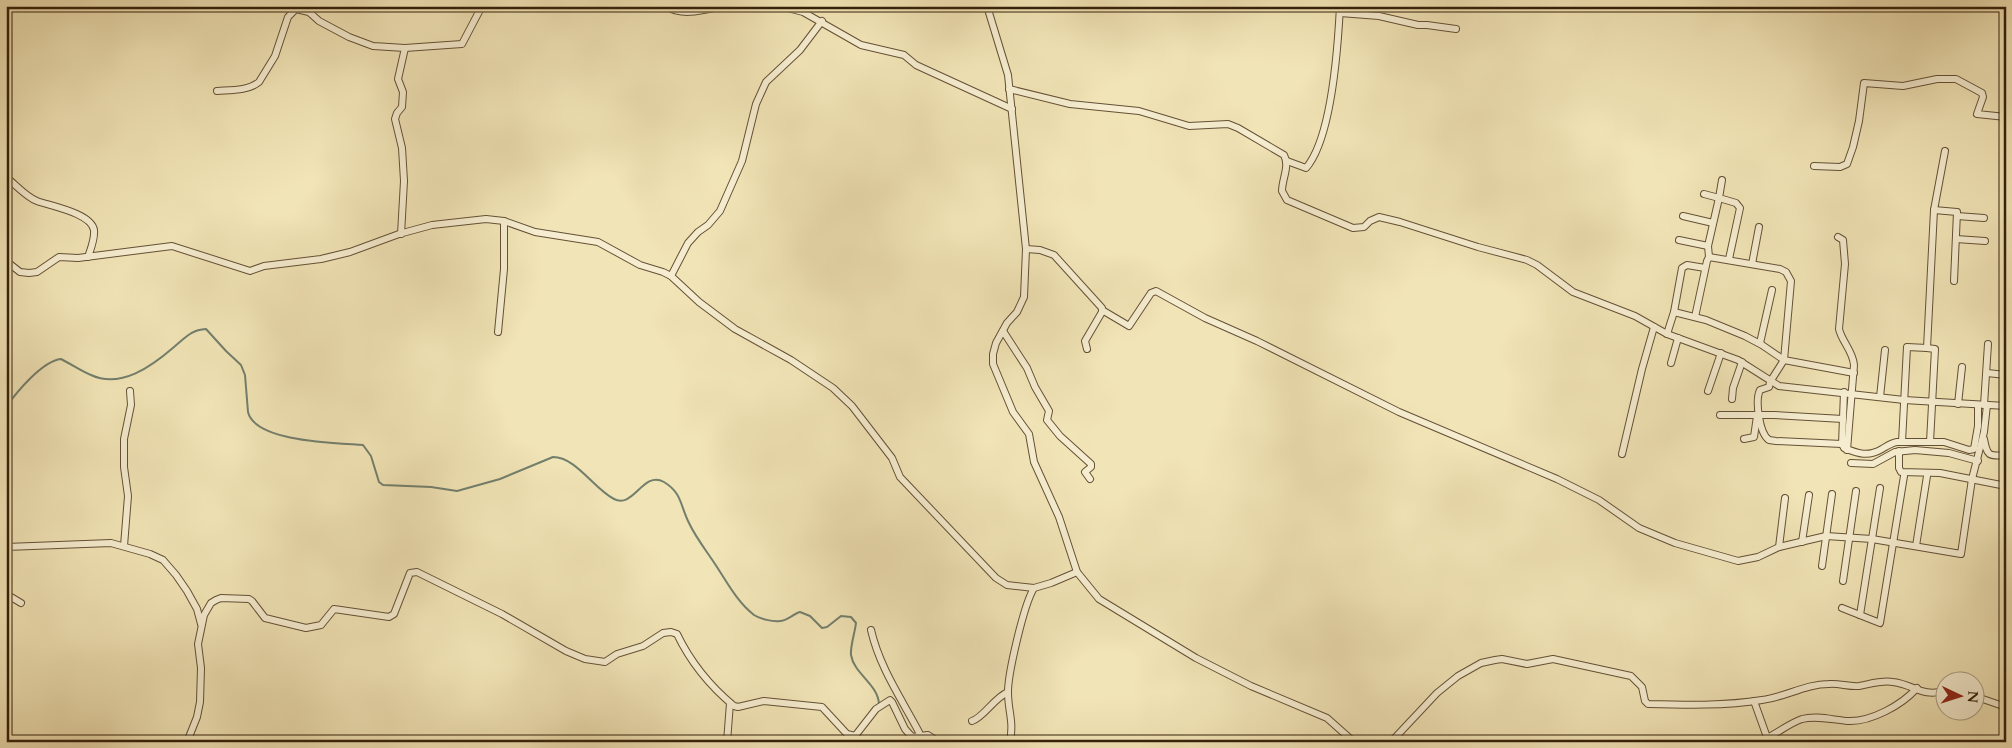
<svg xmlns="http://www.w3.org/2000/svg" width="2012" height="748" font-family="Cardo,serif">
  <style>
    .lines { fill: none; stroke-linecap: round; stroke-linejoin: round }
    .stream { stroke: #727f6d; stroke-width: 2 }
    .minor-casing { stroke: #645136; stroke-width: 8 }
    .minor { stroke: #f6edd0; stroke-width: 6 }
  </style>
  <rect width="100%" height="100%" fill="#f1e4b6"/>
  <filter id="stains"><feTurbulence type="fractalNoise" baseFrequency=".004" numOctaves="4"/><feColorMatrix values="0 0 0 0 .2 0 0 0 0 .09 0 0 0 0 .02 0 0 0 .5 -.17"/></filter>
  <radialGradient id="worn" r=".72"><stop offset=".6" stop-color="#630" stop-opacity="0"/><stop offset="1" stop-color="#630" stop-opacity=".3"/></radialGradient>
  <g class="lines">
    <g class="stream">
      <path d="M6,407C16,393 42,361 61,359C71,364 81,371 91,375C121,389 152,366 174,347C186,337 191,330 206,329L226,351L241,365L245,375L248,412C255,442 337,443 363,445L371,456L379,482L383,485L431,487L457,491L500,479L553,457C576,457 594,489 614,499C634,509 643,470 664,482C682,493 680,505 689,523C695,536 705,549 713,561C726,580 736,601 754,615C760,619 773,622 780,621C787,621 793,614 800,612L810,616L822,628L827,627L841,616L851,617L856,623C855,632 850,647 851,655C854,674 878,684 879,704"/>
      <polyline points="856,742 860,734"/>
    </g>
    <defs>
      <g id="minor">
        <path d="M665,6C683,17 704,10 723,6"/>
        <polyline points="780,6 803,12 861,45 904,55 916,65 1012,109"/>
        <polyline points="987,6 1008,75 1026,249 1024,297 1017,312 1007,323 996,343 993,354 993,364 1013,412 1029,434 1034,462 1059,517 1077,572 1099,599 1196,658 1251,686 1327,718 1354,742"/>
        <polyline points="1340,13 1379,16 1418,25 1427,25 1456,29"/>
        <path d="M1009,89L1070,104L1139,111L1189,126L1228,124L1238,128L1284,155C1290,166 1282,179 1282,191L1287,200L1353,228L1364,227L1370,221L1379,217L1400,222L1478,247L1527,260L1537,265L1573,292L1635,316L1667,334L1738,360L1779,386L1904,400L2006,406"/>
        <path d="M217,91C230,90 248,91 259,82L275,56L288,17L296,9L309,12L319,21L349,37L373,46L405,48L462,44L482,6"/>
        <path d="M1287,161L1306,168C1332,138 1338,45 1340,6"/>
        <polyline points="1814,166 1840,167 1847,164 1853,147 1859,121 1864,83 1903,86 1937,79 1956,79 1982,93 1983,97 1977,114 2006,117"/>
        <path d="M6,177C15,184 26,197 37,201C50,206 91,213 94,230C95,239 91,248 88,257"/>
        <polyline points="1722,180 1719,198 1736,203 1740,208 1729,259"/>
        <polyline points="1704,194 1719,198 1708,246 1709,257"/>
        <polyline points="1934,210 1957,212 1954,281"/>
        <polyline points="1683,216 1713,223"/>
        <polyline points="1957,216 1984,218"/>
        <polyline points="401,234 404,181 402,148 395,119 397,113 402,107 403,92 398,79 405,48"/>
        <path d="M1838,237L1843,240L1845,264L1839,329C1842,342 1853,351 1854,365L1847,450"/>
        <polyline points="1956,239 1985,241"/>
        <polyline points="1679,240 1708,246"/>
        <polyline points="1026,249 1040,250 1054,255 1102,308 1102,312 1085,341 1087,349"/>
        <polyline points="6,261 20,272 29,273 37,272 59,257 78,258 172,246 250,271 264,266 321,259 350,252 399,234 432,225 486,219 504,221 535,232 598,242 640,265 663,272 671,276 699,302 735,329 791,360 833,388 852,406 892,458 900,477 996,578 1007,585 1034,588"/>
        <polyline points="1752,264 1759,227"/>
        <polyline points="671,276 688,243 698,232 708,225 720,211 742,161 756,104 766,82 800,50 822,21"/>
        <polyline points="1102,310 1129,326 1151,293 1156,291 1205,318 1257,341 1399,412 1557,479 1599,500 1639,528 1675,543 1738,561 1758,557 1779,547 1826,536 1872,539 1961,554 1972,479 1984,432 1987,405"/>
        <polyline points="1674,312 1682,268 1687,265 1705,268"/>
        <path d="M1695,317L1707,261L1709,257L1780,269L1786,272L1791,281L1784,360L1770,382L1769,387L1760,390C1755,400 1759,433 1769,440L1776,441L1842,444"/>
        <polyline points="1003,331 1027,368 1035,387 1049,411 1047,420 1060,436 1091,464 1091,467 1085,472 1090,479"/>
        <polyline points="498,332 504,269 504,221"/>
        <polyline points="1667,334 1674,312 1706,320 1745,336 1762,345 1784,360 1854,373"/>
        <polyline points="1760,343 1772,290"/>
        <polyline points="1671,363 1678,338"/>
        <polyline points="1987,373 2006,375"/>
        <polyline points="1708,391 1721,353"/>
        <path d="M1844,392L1842,444L1844,448C1859,454 1868,457 1882,449C1887,446 1891,443 1897,442H1944L1969,450L1974,449L1978,426V405"/>
        <polyline points="1880,397 1885,350"/>
        <polyline points="1732,399 1733,388 1742,362"/>
        <polyline points="1958,404 1962,367"/>
        <polyline points="1984,405 1988,344"/>
        <polyline points="1720,415 1774,415 1843,419"/>
        <polyline points="1744,439 1754,437 1757,416"/>
        <path d="M1984,439C1987,455 1988,457 2006,455"/>
        <polyline points="1902,442 1907,347 1927,348"/>
        <polyline points="1930,442 1935,349 1927,348 1934,210 1945,151"/>
        <polyline points="1899,451 1899,468 1901,472 1940,473 2006,486"/>
        <polyline points="1622,454 1642,369 1654,327"/>
        <polyline points="1851,463 1873,464 1895,452 1915,450 1949,453 1978,461"/>
        <polyline points="1802,542 1809,495"/>
        <polyline points="124,546 128,496 124,467 124,439 131,405 130,391"/>
        <polyline points="1916,546 1927,476"/>
        <polyline points="6,547 111,543 150,554 163,560 176,575 187,591 197,609 201,624"/>
        <polyline points="1779,547 1785,498"/>
        <polyline points="1822,566 1832,494"/>
        <polyline points="6,570 8,546"/>
        <polyline points="1843,581 1856,491"/>
        <polyline points="6,594 21,603"/>
        <polyline points="1842,608 1880,623 1904,476"/>
        <polyline points="1860,615 1880,488"/>
        <path d="M871,630C880,669 903,701 921,736"/>
        <polyline points="1974,696 2006,707"/>
        <polyline points="1754,701 1768,740"/>
        <path d="M972,721C983,718 994,698 1008,692"/>
        <path d="M1767,738C1779,732 1790,723 1802,719C1817,715 1833,720 1848,721C1871,722 1902,705 1917,688"/>
        <path d="M187,742L197,717L200,702L201,668L198,644L204,615L211,603L216,600L221,598L249,599L252,601L265,618L306,628L321,625L334,609L389,617L394,614L410,573L417,572L502,614L566,651L585,659L605,662L617,654L643,646L663,633L671,632L677,634C690,661 711,687 734,706L738,707L764,701L822,707L847,734L855,736L876,709L890,700L892,702L905,729L912,737L928,735L939,742"/>
        <polyline points="727,742 730,703"/>
        <path d="M1010,742C1014,720 1008,712 1008,692C1008,673 1024,604 1034,588L1051,583L1077,572"/>
        <path d="M1391,742L1437,693L1458,676L1481,663L1495,660L1502,659L1527,664L1553,659L1631,676L1642,687L1645,701L1648,704C1685,705 1725,706 1762,700C1786,697 1805,684 1829,684C1839,683 1849,687 1859,686C1870,684 1882,680 1893,682C1915,685 1922,697 1944,691"/>
      </g>
    </defs>
    <use href="#minor" class="minor-casing"/>
    <use href="#minor" class="minor"/>
  </g>
  <rect width="2012" height="748" fill="none" stroke="#f1e4b6" stroke-width="25"/>
  <rect x="8" y="8" width="1997" height="733" fill="none" stroke="#35200b" stroke-width="2.5"/>
  <rect x="12" y="12" width="1987" height="723" fill="none" stroke="#35200b"/>
  <g transform="translate(1960 696) rotate(94)"><circle r="24" fill="#f6edd0" stroke="#a99b81"/>
  <path d="M0-4L9 19L0 12L-9 19Z" fill="#8f2418"/>
  <text y="-8" font-size="14" font-weight="bold" text-anchor="middle" fill="#35200b">N</text>
  </g>
  <rect width="100%" height="100%" filter="url(#stains)"/>
  <rect width="100%" height="100%" fill="url(#worn)"/>
</svg>
